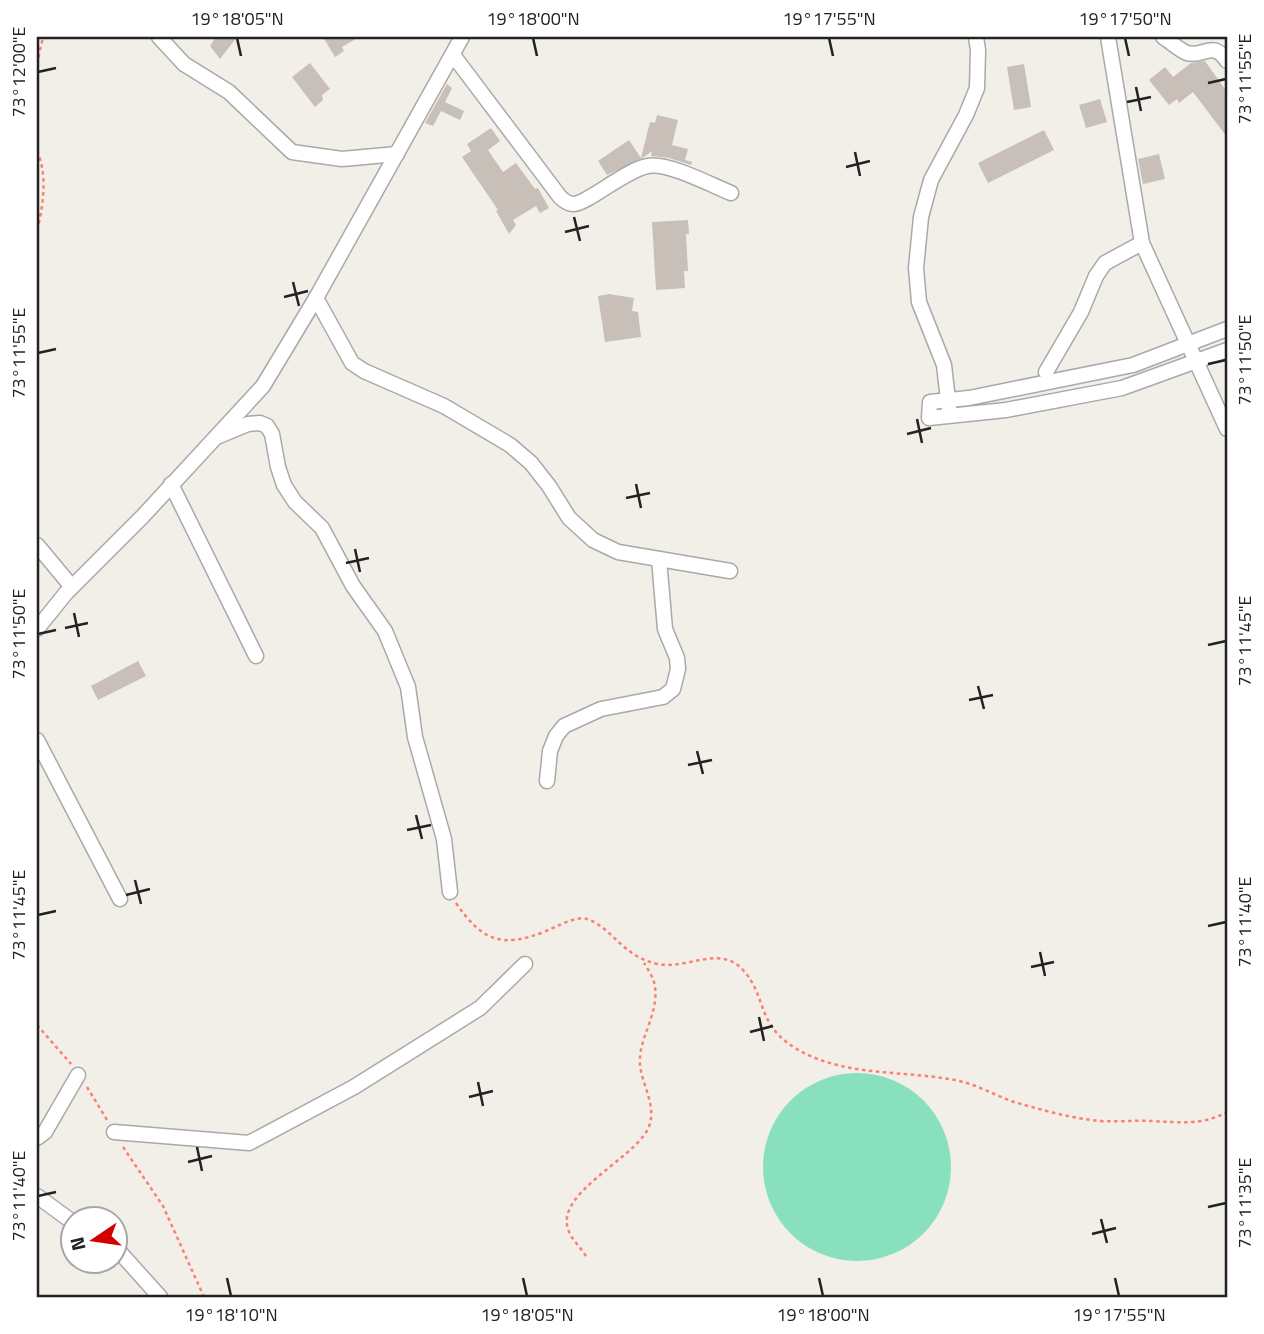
<svg xmlns="http://www.w3.org/2000/svg" width="1264" height="1334" font-family="'Titillium Web',sans-serif">
  <style>
    .pitch { fill: #88e0be }
    .building { fill: #c7bfb8 }
    .lines { fill: none; stroke-linecap: round; stroke-linejoin: round }
    .minor-casing { stroke: #a9a9a9; stroke-width: 17 }
    .path { stroke: #fa8072; stroke-width: 2.5; stroke-dasharray: 3.5 3.5; stroke-linecap: butt }
    .minor { stroke: #fff; stroke-width: 14 }
    .ticks { fill: none; stroke: #222; stroke-width: 2.5 }
    .neatline { fill: none; stroke: #222; stroke-width: 2.5 }
    .ticks-label { font-size: 18px; text-anchor: middle; fill: #222 }
  </style>
  <rect width="100%" height="100%" fill="#f2efe9"/>
  <circle class="pitch" cx="857" cy="1167" r="94"/>
  <g class="building">
    <polygon points="216,37 237,37 220,59 210,46"/>
    <polygon points="323,37 359,37 342,47 344,51 335,57"/>
    <polygon points="1205,61 1227,92 1227,137 1193,92 1179,103 1177,99 1169,105 1149,80 1165,67 1173,77 1191,63"/>
    <polygon points="310,63 330,89 322,95 323,100 315,107 292,77"/>
    <polygon points="1024,64 1031,107 1014,110 1007,67"/>
    <polygon points="447,84 452,88 445,102 464,111 460,120 441,111 433,126 425,123"/>
    <polygon points="1100,99 1107,122 1086,128 1079,105"/>
    <polygon points="657,115 678,120 672,145 688,149 685,160 692,162 691,165 669,158 651,156 652,151 644,157 607,175 598,161 629,140 641,158 650,122 655,123"/>
    <polygon points="491,128 500,141 488,150 503,172 516,163 535,189 538,188 549,208 540,213 536,206 513,220 516,225 509,234 496,211 498,210 462,157 471,151 467,144"/>
    <polygon points="1044,130 1054,150 988,183 978,163"/>
    <polygon points="1159,154 1165,179 1143,184 1138,159"/>
    <polygon points="688,220 689,234 686,234 688,271 684,271 685,288 656,290 652,222"/>
    <polygon points="609,294 634,298 632,311 638,312 641,337 605,342 598,296"/>
    <polygon points="138,661 146,676 98,700 91,686"/>
  </g>
  <g class="lines">
    <defs>
      <g id="minor">
        <polyline points="159,37 184,64 229,92 292,152 342,159 397,154"/>
        <polyline points="1108,37 1142,243 1227,429"/>
        <path d="M1163,37C1170,41 1179,50 1187,53C1204,58 1212,39 1227,61"/>
        <path d="M453,55L560,197C564,201 569,204 574,204C588,203 627,169 648,166C668,162 711,185 731,193"/>
        <polyline points="316,298 352,363 364,371 444,406 510,445 531,463 549,486 569,518 593,540 618,552 730,571"/>
        <polyline points="1227,329 1133,365 969,398 930,402 929,418 1006,410 1122,388 1227,350"/>
        <polyline points="1046,372 1081,312 1096,276 1105,263 1142,243"/>
        <polyline points="949,409 944,365 919,302 916,268 921,217 931,180 966,115 977,88 978,50 976,37"/>
        <polyline points="219,436 248,424 260,423 267,426 272,434 278,467 284,485 295,502 322,528 353,586 385,631 408,687 415,737 444,839 450,892"/>
        <polyline points="171,484 256,656"/>
        <polyline points="37,545 72,587"/>
        <polyline points="37,629 66,593 143,516 263,386 316,298 462,37"/>
        <polyline points="37,740 120,899"/>
        <polyline points="547,781 550,751 556,736 564,726 601,709 663,697 673,689 678,669 677,658 665,629 659,559"/>
        <polyline points="114,1132 249,1143 354,1087 480,1008 525,964"/>
        <polyline points="37,1138 45,1132 78,1075"/>
        <polyline points="37,1196 74,1223"/>
        <polyline points="116,1248 160,1297"/>
      </g>
    </defs>
    <use href="#minor" class="minor-casing"/>
    <g class="path">
      <polyline points="37,64 43,37"/>
      <path d="M37,151C48,175 43,207 37,231"/>
      <path d="M456,903C482,941 502,949 546,931C558,926 570,919 583,918C611,924 621,957 658,964C688,970 719,944 743,970C767,996 756,1024 795,1048C843,1077 901,1070 955,1080C976,1084 994,1095 1014,1102C1039,1109 1066,1117 1092,1120C1111,1123 1131,1120 1150,1121C1178,1122 1202,1126 1227,1112"/>
      <polyline points="37,1025 71,1064"/>
      <polyline points="87,1087 107,1120"/>
      <polyline points="123,1147 163,1206 204,1297"/>
      <path d="M586,1256C581,1248 571,1239 568,1229C556,1193 632,1160 648,1129C657,1110 645,1090 641,1071C634,1041 662,1014 654,982C652,976 648,969 644,963"/>
    </g>
    <use href="#minor" class="minor"/>
  </g>
  <path class="ticks" d="M237,38L241,56M533,38L537,56M829,38L833,56M1125,38L1129,56M38,72L56,68M1208,83L1226,79M1136,87L1141,111M1127,102L1151,97M855,152L860,176M846,167L870,161M574,217L580,241M565,232L589,226M293,282L299,306M284,297L308,291M38,353L56,349M1208,364L1226,360M917,419L922,443M907,434L931,428M636,484L641,508M626,498L650,493M355,549L360,572M346,563L369,558M74,613L79,637M65,628L88,623M38,634L56,630M1208,645L1226,641M978,686L984,709M969,700L993,695M697,751L703,774M688,765L712,760M416,815L422,839M407,830L431,825M135,880L141,904M126,895L150,889M38,915L56,911M1208,926L1226,922M1040,952L1045,976M1031,967L1054,962M759,1017L764,1041M750,1032L773,1026M478,1082L483,1106M469,1097L493,1091M197,1147L202,1171M188,1162L212,1156M38,1196L56,1192M1208,1207L1226,1203M1101,1219L1107,1243M1092,1234L1116,1228M227,1278L231,1296M523,1278L527,1296M819,1278L823,1296M1115,1278L1119,1296"/>
  <rect width="1264" height="1334" fill="none" stroke="#ffffff" stroke-width="77"/>
  <g transform="translate(94 1240) rotate(257)"><circle r="33" fill="#ffffff" stroke="#a7a7a7" stroke-width="2"/>
  <path d="M0-5L12 26L0 18L-12 26Z" fill="#d40000"/>
  <text y="-10" font-size="19" font-weight="bold" text-anchor="middle" fill="#222222">N</text>
  </g>
  <rect x="38" y="38" width="1188" height="1258" class="neatline"/>
  <g class="ticks-label">
    <text x="237" y="25">19°18'05"N</text>
    <text x="533" y="25">19°18'00"N</text>
    <text x="829" y="25">19°17'55"N</text>
    <text x="1125" y="25">19°17'50"N</text>
    <text transform="translate(19 72) rotate(-90)" y="6">73°12'00"E</text>
    <text transform="translate(1245 79) rotate(-90)" y="6">73°11'55"E</text>
    <text transform="translate(19 353) rotate(-90)" y="6">73°11'55"E</text>
    <text transform="translate(1245 360) rotate(-90)" y="6">73°11'50"E</text>
    <text transform="translate(19 634) rotate(-90)" y="6">73°11'50"E</text>
    <text transform="translate(1245 641) rotate(-90)" y="6">73°11'45"E</text>
    <text transform="translate(19 915) rotate(-90)" y="6">73°11'45"E</text>
    <text transform="translate(1245 922) rotate(-90)" y="6">73°11'40"E</text>
    <text transform="translate(19 1196) rotate(-90)" y="6">73°11'40"E</text>
    <text transform="translate(1245 1203) rotate(-90)" y="6">73°11'35"E</text>
    <text x="231" y="1321">19°18'10"N</text>
    <text x="527" y="1321">19°18'05"N</text>
    <text x="823" y="1321">19°18'00"N</text>
    <text x="1119" y="1321">19°17'55"N</text>
  </g>
</svg>
